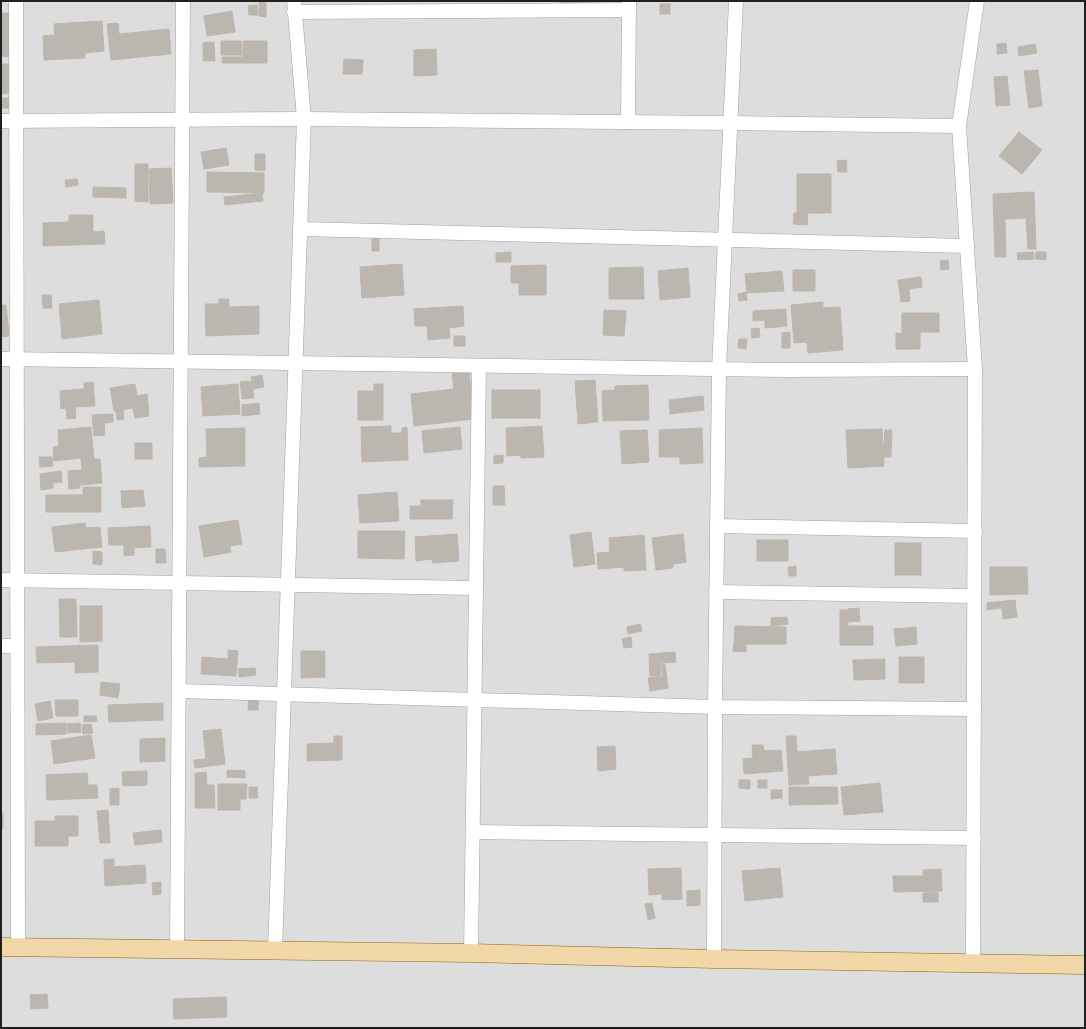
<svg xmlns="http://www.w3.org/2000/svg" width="1086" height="1029" font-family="Helvetica,sans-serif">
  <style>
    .residential { fill: #dedddd }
    .building { fill: #bcb6b0; stroke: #bfb5ab }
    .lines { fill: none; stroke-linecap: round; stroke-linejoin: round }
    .minor-casing { stroke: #a1a1a1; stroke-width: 15 }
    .major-casing { stroke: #8c6910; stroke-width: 19 }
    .minor { stroke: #fff; stroke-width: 14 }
    .major { stroke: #f2d7a9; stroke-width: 18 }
  </style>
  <rect width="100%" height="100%" fill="#efede7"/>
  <rect class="residential" x="1" y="1" width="1084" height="1027"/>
  <g class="building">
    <polygon points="559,1 604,1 560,5"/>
    <polygon points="259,2 266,3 266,17 259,16"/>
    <rect x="660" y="4" width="10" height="10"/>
    <polygon points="257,5 258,15 249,15 248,6"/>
    <polygon points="232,11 235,32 207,36 204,16"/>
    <polygon points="1,13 11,13 11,57 1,56"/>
    <polygon points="102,21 104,51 85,53 85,58 44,60 43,36 55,35 54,24"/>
    <polygon points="118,23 119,34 169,29 171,54 111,60 107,24"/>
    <polygon points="221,41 241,41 242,55 221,55"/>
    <polygon points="243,41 267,41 267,63 222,63 222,57 243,57"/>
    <polygon points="214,42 215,61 203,61 203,43"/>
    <polygon points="1006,43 1007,53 997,54 997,44"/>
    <polygon points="1035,44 1037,53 1019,56 1018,47"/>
    <polygon points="436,49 437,75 414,76 414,50"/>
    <polygon points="344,59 363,60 362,74 343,74"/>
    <polygon points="1,64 10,64 12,93 1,94"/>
    <polygon points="1038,70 1042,106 1029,108 1024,71"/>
    <polygon points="1007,76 1010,105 996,106 994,77"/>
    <polygon points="1,98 14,98 13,108 1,108"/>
    <polygon points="1019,132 1042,150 1022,174 999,156"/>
    <polygon points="226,148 229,165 204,169 201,152"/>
    <polygon points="255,154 265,154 265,171 255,170"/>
    <polygon points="846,160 847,172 838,172 837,161"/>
    <polygon points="135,164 148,164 148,202 135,201"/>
    <polygon points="171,168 173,203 150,204 149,169"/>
    <polygon points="207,172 264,173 264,193 207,192"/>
    <rect x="797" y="174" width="34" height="39"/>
    <polygon points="77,179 78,185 66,187 65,180"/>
    <polygon points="93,187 126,188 126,198 93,197"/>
    <polygon points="1034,192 1036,249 1028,249 1026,218 1005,219 1006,257 995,257 993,194"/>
    <polygon points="262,193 263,201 225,205 224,197"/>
    <polygon points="794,213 808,213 807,225 793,224"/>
    <polygon points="69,215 93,215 93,232 104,231 105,244 43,246 43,223 69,222"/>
    <polygon points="379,238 379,251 372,251 372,239"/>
    <polygon points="511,252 511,262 496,262 496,253"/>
    <polygon points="1033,252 1034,259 1018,260 1017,253"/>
    <polygon points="1036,252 1046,252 1046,260 1035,259"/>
    <polygon points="948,260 949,269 941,270 940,261"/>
    <polygon points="402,264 404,295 362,298 360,267"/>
    <polygon points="546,265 546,295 519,295 519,283 511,283 511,266"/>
    <polygon points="643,267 644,299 609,299 609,268"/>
    <polygon points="688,268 690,297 660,300 658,271"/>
    <rect x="793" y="270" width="22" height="21"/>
    <polygon points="782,271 784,291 747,293 745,274"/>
    <polygon points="921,277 922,287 909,289 910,301 901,302 898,280"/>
    <polygon points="746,292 747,300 739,301 738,294"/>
    <polygon points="42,295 51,295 52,308 43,308"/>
    <polygon points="219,299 229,299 229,307 259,306 259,334 206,336 205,304 219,304"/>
    <polygon points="99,300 102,334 62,339 59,304"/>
    <polygon points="823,302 823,308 840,307 843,350 808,353 807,342 794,343 791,305"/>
    <polygon points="1,305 6,305 9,336 1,337"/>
    <polygon points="463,306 464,326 449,328 450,338 428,340 427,326 415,326 414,309"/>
    <polygon points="786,309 787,326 765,328 765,320 753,321 753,311"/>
    <polygon points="604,310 626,311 624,336 603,335"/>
    <polygon points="902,313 939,313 939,332 920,332 920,349 896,349 896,333 902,334"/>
    <polygon points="759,328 760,337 752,338 751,329"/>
    <polygon points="790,332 790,348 782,348 782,333"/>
    <rect x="454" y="336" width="11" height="10"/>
    <polygon points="739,339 747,339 746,349 738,348"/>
    <polygon points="469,372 474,419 414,426 411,394 454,389 452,374"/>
    <polygon points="262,375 264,387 253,389 254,398 242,399 240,382 252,381 251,377"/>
    <polygon points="595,380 598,422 578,424 575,381"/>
    <polygon points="93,382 95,406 75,407 76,418 67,419 66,408 61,409 60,391 84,389 84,383"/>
    <polygon points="135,384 137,396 147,394 149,416 135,418 133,408 114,411 110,388"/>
    <polygon points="238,384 240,414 203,416 201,387"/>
    <polygon points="374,384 383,384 383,420 358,420 358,391 374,391"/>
    <polygon points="648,385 649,420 603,421 602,391 615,390 615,386"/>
    <rect x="492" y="390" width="48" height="28"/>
    <polygon points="703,396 704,410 670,414 669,400"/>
    <polygon points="259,403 260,414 242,416 242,405"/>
    <polygon points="123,410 124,419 117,420 116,411"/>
    <polygon points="113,414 113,422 104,423 105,435 94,436 92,415"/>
    <polygon points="391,426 391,433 402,433 402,428 407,427 408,460 362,462 361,427"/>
    <polygon points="542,426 544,457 521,458 521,455 507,456 506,428"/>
    <polygon points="91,427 94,459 100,459 102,483 80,485 80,488 69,489 68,471 82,470 81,458 54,461 53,447 59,446 58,430"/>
    <polygon points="460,427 462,449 424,453 422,431"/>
    <polygon points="245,428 245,466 199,467 199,458 207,457 206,429"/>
    <polygon points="702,428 703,463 680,464 680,457 659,457 659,430"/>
    <polygon points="882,429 884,466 848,468 846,430"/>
    <polygon points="647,430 649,462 622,464 620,431"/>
    <polygon points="885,430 892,430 891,457 883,457"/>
    <rect x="135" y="443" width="17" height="16"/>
    <polygon points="503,455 503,463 494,464 494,456"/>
    <polygon points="39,457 52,457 53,466 40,467"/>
    <polygon points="61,471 62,482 53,483 53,488 41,490 40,474"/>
    <polygon points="493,486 504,486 505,505 493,505"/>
    <polygon points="83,487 101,487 101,512 46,512 46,495 83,495"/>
    <polygon points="143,490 145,506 122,508 121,491"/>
    <polygon points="397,492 399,521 360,523 358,495"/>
    <polygon points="421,500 453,500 452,519 410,519 410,506 421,506"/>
    <polygon points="238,520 242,544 230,546 231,552 204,557 199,526"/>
    <polygon points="85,523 86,528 100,527 102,547 55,552 52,527"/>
    <polygon points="150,526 151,547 134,548 134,555 124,556 124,545 109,545 108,528"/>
    <polygon points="358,531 405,531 404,559 358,558"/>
    <polygon points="591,532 595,564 574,567 570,535"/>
    <polygon points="457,534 459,561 433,563 432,559 416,561 415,537"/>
    <polygon points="683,534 686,562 673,564 673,568 656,570 652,538"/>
    <polygon points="644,535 646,570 624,571 624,567 598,569 597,553 610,552 609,538"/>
    <rect x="757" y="540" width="31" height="21"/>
    <rect x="895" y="543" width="26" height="32"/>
    <polygon points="156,549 165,549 166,563 156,563"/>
    <polygon points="93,551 102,552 102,565 93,564"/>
    <polygon points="796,566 796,576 789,576 788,567"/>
    <polygon points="990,567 1027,567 1028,594 990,595"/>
    <polygon points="59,599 76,599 77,637 60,637"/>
    <polygon points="1015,600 1017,617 1003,619 1002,608 987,610 987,603"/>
    <polygon points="80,606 102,606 102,641 80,642"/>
    <polygon points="859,608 860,621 849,622 848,609"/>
    <polygon points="840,610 848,610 848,626 873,626 873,645 840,645"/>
    <polygon points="787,617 788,624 771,626 771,618"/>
    <polygon points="640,624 642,631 628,634 627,627"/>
    <polygon points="735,626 786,627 786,644 734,644"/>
    <polygon points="916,627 917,644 896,646 894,629"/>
    <polygon points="631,637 632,647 624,648 622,639"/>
    <polygon points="734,644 746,645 746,652 733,651"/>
    <polygon points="98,645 98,672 75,673 75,662 37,663 36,647"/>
    <polygon points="228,650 238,651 236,676 201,674 202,657 228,659"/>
    <polygon points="301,651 325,651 325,677 301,678"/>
    <polygon points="675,652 676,662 660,663 661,675 650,676 649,654"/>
    <rect x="899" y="657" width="25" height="26"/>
    <polygon points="885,659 885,679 854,680 853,660"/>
    <polygon points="661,664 665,664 668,688 650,691 648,678 663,676"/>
    <polygon points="255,668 256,675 239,677 238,669"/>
    <polygon points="101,682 120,684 118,698 100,695"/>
    <polygon points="249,695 259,695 258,710 248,710"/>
    <polygon points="55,700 78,700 78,716 56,716"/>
    <polygon points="50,701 53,718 38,721 35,704"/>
    <polygon points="163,703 163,720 109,722 108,705"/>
    <polygon points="84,716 96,716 97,721 84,722"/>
    <polygon points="66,723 66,734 36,735 36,724"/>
    <polygon points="80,723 81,732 68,733 67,724"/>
    <polygon points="91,724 93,733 83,734 82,725"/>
    <polygon points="221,729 225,764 195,768 194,760 206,759 203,731"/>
    <polygon points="91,735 95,758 54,764 51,741"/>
    <polygon points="334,736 342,736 342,760 307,761 307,744 334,743"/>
    <polygon points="786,736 796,736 797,752 835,749 837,774 808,776 809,784 789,785"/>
    <polygon points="165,738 165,761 140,762 140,739"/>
    <polygon points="752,745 763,745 764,751 781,750 783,771 744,774 743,759 753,758"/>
    <polygon points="615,746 616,769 598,771 597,747"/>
    <polygon points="227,770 245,771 245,778 227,777"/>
    <polygon points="147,771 147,785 123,786 122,772"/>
    <polygon points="206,772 207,785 214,785 215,808 195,808 195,773"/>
    <polygon points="87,773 88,785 97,785 98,798 47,800 46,775"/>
    <polygon points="739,780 750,780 750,789 739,788"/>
    <rect x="758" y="780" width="9" height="8"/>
    <polygon points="880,783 883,812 844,815 841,787"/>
    <polygon points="218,784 247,784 246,799 240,799 240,810 218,810"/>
    <polygon points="249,787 257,787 258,798 249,798"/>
    <polygon points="789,787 837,787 838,804 789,805"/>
    <polygon points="119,788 119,805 110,805 110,789"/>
    <polygon points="771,790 782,790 782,798 771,799"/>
    <polygon points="108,810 110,843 100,843 97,811"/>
    <polygon points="3,813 3,829 1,829 1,814"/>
    <polygon points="55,816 78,816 78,836 68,836 68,846 35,846 35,821 55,821"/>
    <polygon points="161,830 162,842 135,845 133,833"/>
    <polygon points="114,859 114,867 145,865 146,883 105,886 104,860"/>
    <polygon points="681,868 682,899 662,900 662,894 649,895 648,869"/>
    <polygon points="780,868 783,897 745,901 742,871"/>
    <polygon points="941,869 942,891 894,892 893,876 923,876 923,870"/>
    <polygon points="161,882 161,894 153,895 152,883"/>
    <polygon points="700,890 700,905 687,906 687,891"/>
    <polygon points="938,892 938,902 923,902 923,893"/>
    <polygon points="652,903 655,918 648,920 645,904"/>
    <polygon points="47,994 48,1008 31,1009 30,995"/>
    <polygon points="226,997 227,1017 174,1019 173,999"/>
  </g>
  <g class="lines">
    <defs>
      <g id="minor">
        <polyline points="16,1 18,948"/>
        <polyline points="294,12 629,10"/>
        <polyline points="1,121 304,119 731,123 959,126"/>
        <polyline points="628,122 629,1"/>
        <polyline points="300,229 967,246"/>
        <polyline points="1,359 788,370 975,369"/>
        <polyline points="717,526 975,531"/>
        <polyline points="1,580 476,588"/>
        <polyline points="716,592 974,596"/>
        <polyline points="1,646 17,646"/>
        <polyline points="179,691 715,707 974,709"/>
        <polyline points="473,832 974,838"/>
        <polyline points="177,950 183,1"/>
        <polyline points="275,951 304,119 294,1"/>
        <polyline points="471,953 479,366"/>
        <polyline points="714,959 715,707 719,369 736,1"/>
        <polyline points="973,963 975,369 959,126 977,1"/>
      </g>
      <polyline id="major" points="1,947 471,953 714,959 1085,965"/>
    </defs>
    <use href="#minor" class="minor-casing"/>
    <use href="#major" class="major-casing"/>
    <use href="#minor" class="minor"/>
    <use href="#major" class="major"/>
  </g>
  <rect width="1086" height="1029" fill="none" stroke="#202020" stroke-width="4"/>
</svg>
